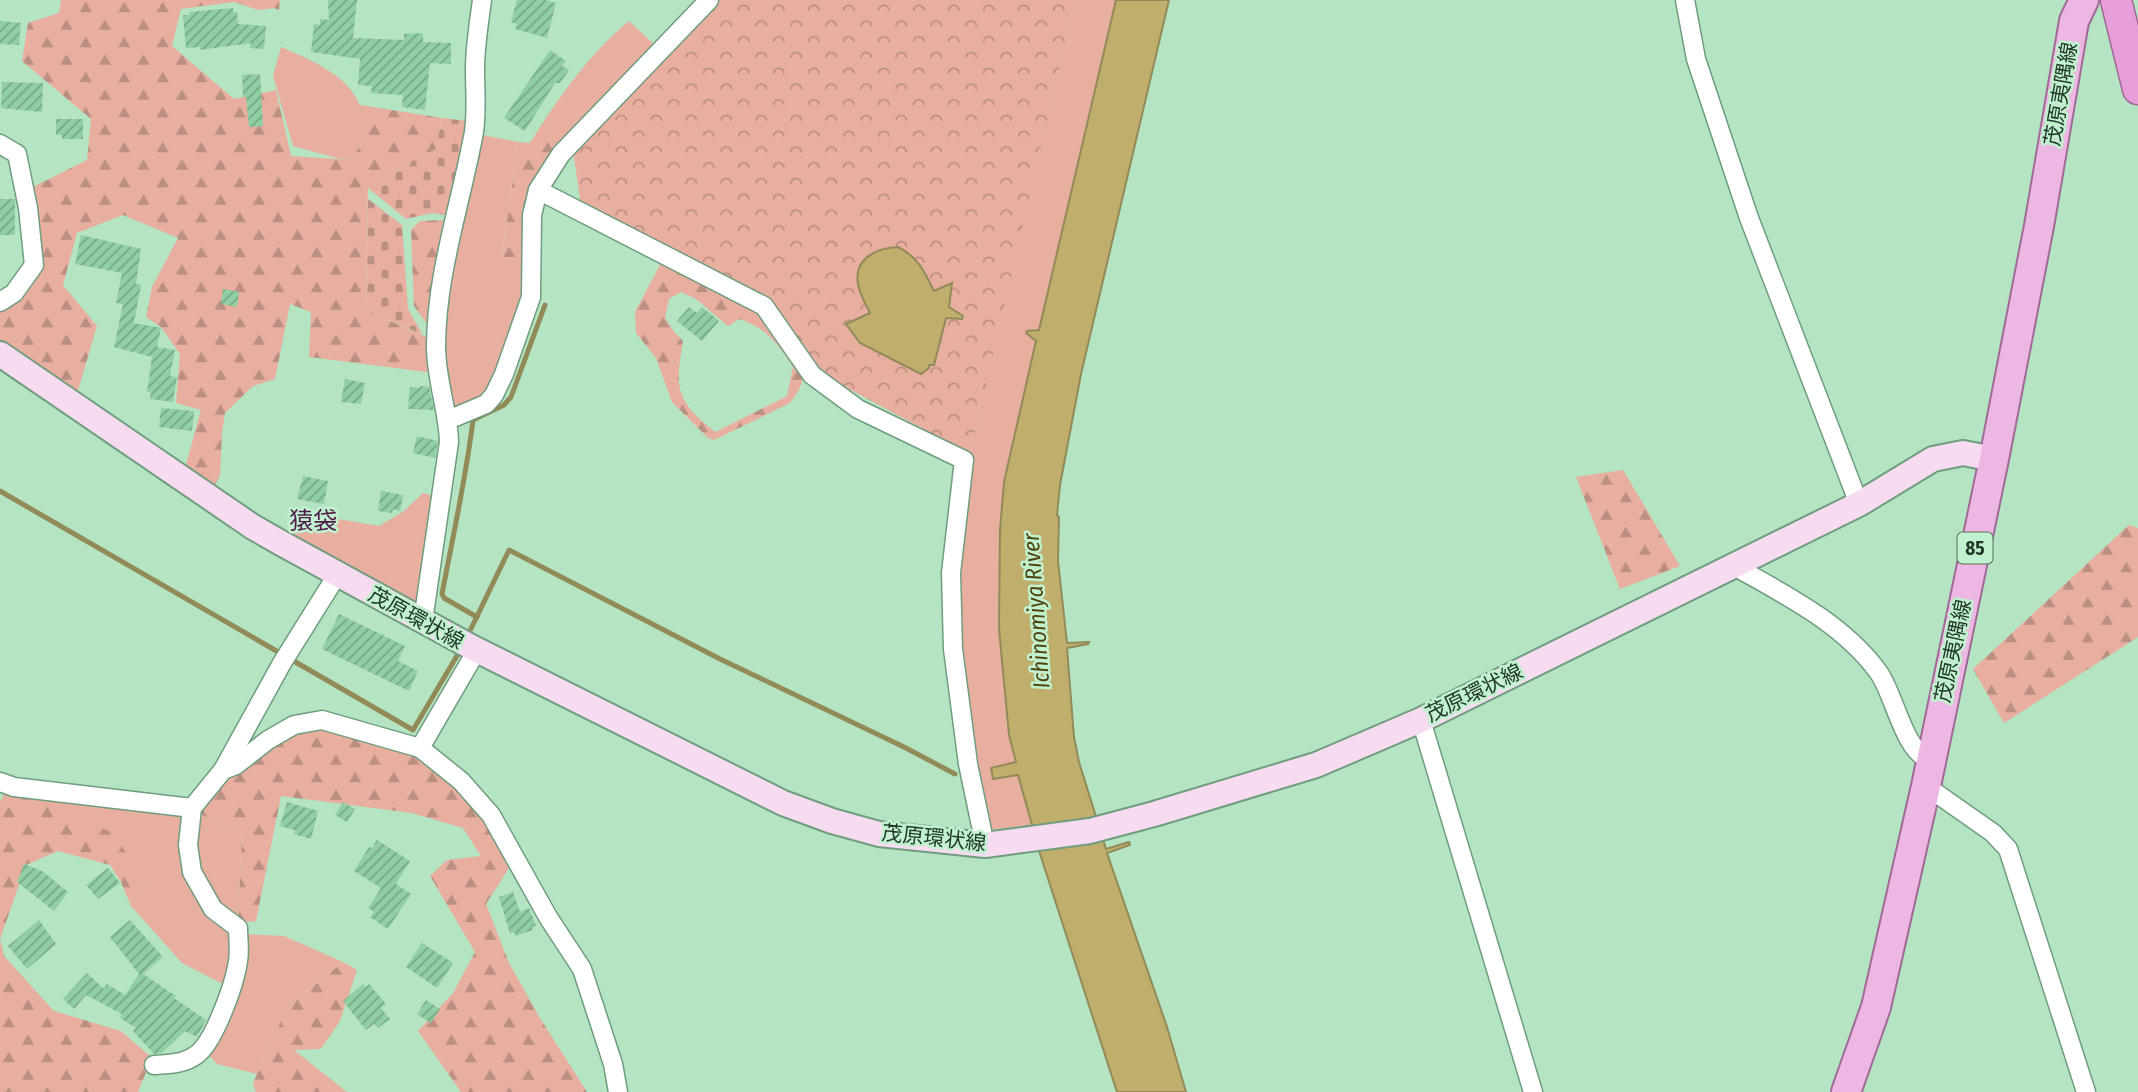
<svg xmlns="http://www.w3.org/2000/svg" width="2138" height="1092" font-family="'Fira Sans Condensed','Noto Sans JP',sans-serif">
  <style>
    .green { fill: #e8aea0 }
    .forest { fill: url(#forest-firs); fill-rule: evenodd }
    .cemetery { fill: url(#cemetery-stones) }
    .park { fill: url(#park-crowns) }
    .water { fill: #c0ae6d; stroke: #918b59; stroke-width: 2 }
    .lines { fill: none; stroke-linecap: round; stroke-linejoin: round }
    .stream { stroke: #918b59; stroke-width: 5 }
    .building { fill: url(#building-hatch) }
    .minor-casing { stroke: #6f9d7e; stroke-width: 21 }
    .secondary-casing { stroke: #6f9d7e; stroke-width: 28 }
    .primary-casing { stroke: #9f6b96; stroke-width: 32 }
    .trunk-casing { stroke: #9f6b96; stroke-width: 33 }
    .minor { stroke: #fff; stroke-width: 18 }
    .secondary { stroke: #f6dbf1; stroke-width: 24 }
    .primary { stroke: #edb7e3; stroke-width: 28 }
    .trunk { stroke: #e79fda; stroke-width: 30 }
    .labels { text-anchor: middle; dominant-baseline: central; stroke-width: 5; stroke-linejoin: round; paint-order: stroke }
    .shield { fill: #c1f2cf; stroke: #53705c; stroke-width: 2 }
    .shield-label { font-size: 19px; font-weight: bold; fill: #24382a }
    .street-label { font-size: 21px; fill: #24382a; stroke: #c1f2cf }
    .water-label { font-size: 23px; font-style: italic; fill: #514410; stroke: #c1f2cf }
    .quarter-label { font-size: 24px; fill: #501b48; stroke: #c1f2cf }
  </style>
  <defs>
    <pattern id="forest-firs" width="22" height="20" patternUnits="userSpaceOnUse" patternTransform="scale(1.75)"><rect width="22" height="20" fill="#e8aea0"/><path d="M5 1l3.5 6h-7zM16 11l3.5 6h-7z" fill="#bc8f83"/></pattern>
    <pattern id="cemetery-stones" width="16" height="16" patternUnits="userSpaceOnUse" patternTransform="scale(1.75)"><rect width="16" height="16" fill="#e8aea0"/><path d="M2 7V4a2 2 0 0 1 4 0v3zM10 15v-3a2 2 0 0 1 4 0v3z" fill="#bc8f83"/></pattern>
    <pattern id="park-crowns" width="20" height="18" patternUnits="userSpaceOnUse" patternTransform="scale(1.75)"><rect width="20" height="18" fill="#e8aea0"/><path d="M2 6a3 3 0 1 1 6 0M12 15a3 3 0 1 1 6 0" fill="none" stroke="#bc8f83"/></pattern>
    <pattern id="building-hatch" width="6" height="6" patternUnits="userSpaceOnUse" patternTransform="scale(1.75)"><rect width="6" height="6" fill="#90cea4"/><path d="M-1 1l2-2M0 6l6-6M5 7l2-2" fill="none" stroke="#75a886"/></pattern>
  </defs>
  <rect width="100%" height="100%" fill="#b4e4c2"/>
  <g class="green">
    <polygon points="1075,0 1116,0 1039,330 1027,331 1037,341 1004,482 1000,530 999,629 1009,735 1016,762 991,768 1018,774 1032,825 988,830 964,682 961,580 963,504 970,454 996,337"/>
    <path d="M629,21L656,46L559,149L542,124C568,85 593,51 629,21Z"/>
    <path d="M281,47C309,59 349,75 360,106C364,115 365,125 367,134L351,160L340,159L293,146L273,76Z"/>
    <polygon points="478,134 518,142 502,256 526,257 525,299 495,382 483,400 456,412 440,346"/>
    <polygon points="423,493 434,496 417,608 287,537 292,511 379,526 404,511"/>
    <polygon points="19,795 181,812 185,818 184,851 234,936 233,954 223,984 182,963 131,906 145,880"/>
    <path d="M200,814L242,833L238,923C231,918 221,912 216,906C194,877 197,846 200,814Z"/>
    <polygon points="247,934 284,936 343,962 287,1008 257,1074 217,1064 208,1054 240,966"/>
  </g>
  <g class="forest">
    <polygon points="61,0 280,0 279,10 274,8 258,10 234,2 181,9 172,46 234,99 276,90 291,156 351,160 367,134 360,105 442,118 436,149 368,188 366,310 433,340 435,373 309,357 311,312 290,304 275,379 253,386 225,413 222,433 220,475 214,487 185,468 201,410 176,403 180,354 161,327 146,317 152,287 178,238 123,215 77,233 63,285 97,326 77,394 0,342 0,311 19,298 37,274 29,189 87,160 91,119 22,61 28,23 59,13"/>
    <polygon points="542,124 559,149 540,169 527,214 526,257 502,257 518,142 530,143"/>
    <polygon points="442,220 445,223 432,331 414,306 411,230 420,221"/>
    <path d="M662,261L761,314L804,376L799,390L790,403L714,440L708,438L672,402L656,358L636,333L635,312ZM681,292L696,299L728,326L739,319C766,327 778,345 793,367L787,396L715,432C675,400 675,389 683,341L675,333L665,318L669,299Z"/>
    <polygon points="1623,470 1680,566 1620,589 1576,477"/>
    <polygon points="2129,525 2138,528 2138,637 2004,723 1973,669"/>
    <polygon points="311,724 417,751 485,815 512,863 486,904 509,963 540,1018 587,1092 461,1092 418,1031 453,993 475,952 430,876 447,860 481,856 463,828 412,813 281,796 256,921 238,923 242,833 200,814 213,793 277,739"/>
    <polygon points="6,790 112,832 145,880 131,906 121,882 110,865 58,851 26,865 0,939 4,956 54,1011 121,1031 152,1058 138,1092 0,1092 0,802"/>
    <polygon points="343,962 357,970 340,1021 321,1049 294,1050 347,1092 256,1092 253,1083 287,1008"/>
  </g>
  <g class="cemetery">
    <polygon points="442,118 467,121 467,134 451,216 432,213 406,219 368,188 436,149"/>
    <polygon points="368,199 402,225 408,309 423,335 366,310"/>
  </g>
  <polygon class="park" points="716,0 1075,0 970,454 823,375 770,302 581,206 573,150"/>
  <g class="water">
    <polygon points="1116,0 1169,0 1081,374 1060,485 1057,515 1059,517 1058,561 1067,643 1089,642 1088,644 1067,648 1074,737 1079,762 1106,849 1129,842 1130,845 1107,853 1167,1027 1186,1092 1117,1092 1041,857 1018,775 993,779 991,768 1016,762 1009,735 999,629 1000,530 1004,482 1036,341 1026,333 1027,331 1039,330"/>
    <path d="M898,247C918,257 924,271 934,291L952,283L949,307L963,316L962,319L946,318L934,365H929V368L921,374L860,343L846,324L870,313C866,305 861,296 859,288C851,260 875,248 898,247Z"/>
  </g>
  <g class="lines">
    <g class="stream">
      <polyline points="0,491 413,730 461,649"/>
      <path d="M477,617L444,598L442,594C453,536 466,478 473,420L504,405L511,397L545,305"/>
      <polyline points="467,637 509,550 720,659 904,747 955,774"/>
    </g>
  </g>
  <g class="building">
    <polygon points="328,0 357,0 353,38 404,40 404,34 423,33 423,42 451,43 451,64 430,63 425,110 402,107 403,95 371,93 372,86 358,85 360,59 311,52 314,24 320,25 320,19 329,20"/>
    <polygon points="517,0 545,0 556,3 547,38 515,29 517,24 511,22"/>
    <polygon points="233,8 233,12 237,12 238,24 266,26 264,49 250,48 251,43 200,50 200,47 186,48 183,15 190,15 189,12"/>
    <polygon points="0,21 21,23 19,45 0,44"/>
    <polygon points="550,50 566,61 562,66 569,70 560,83 555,83 525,131 504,118"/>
    <polygon points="260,74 263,126 249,127 246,97 243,97 242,75"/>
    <polygon points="2,82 43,83 42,112 1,108"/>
    <polygon points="56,119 83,119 83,139 62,139 62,135 56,135"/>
    <rect x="0" y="199" width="15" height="36"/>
    <polygon points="81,235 141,249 136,284 141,285 134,323 161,328 157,347 175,350 170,376 177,377 173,402 150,399 151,392 147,392 152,357 114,347 123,304 116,303 122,273 75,264"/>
    <polygon points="223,289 239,292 237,307 221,304"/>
    <polygon points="689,307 697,313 702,307 719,321 702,341 677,321"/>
    <polygon points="345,379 365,383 361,404 341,402"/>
    <polygon points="420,386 429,387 434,410 408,409 410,387 420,388"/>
    <polygon points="161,408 194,411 192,431 159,427"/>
    <polygon points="417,436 438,441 435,458 413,453"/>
    <polygon points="303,476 328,481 324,504 297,499"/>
    <polygon points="381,491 403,495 400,511 393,509 392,513 378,511"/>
    <polygon points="339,614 405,646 398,661 418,671 409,691 322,649"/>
    <polygon points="287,802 318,811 311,839 294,834 295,830 280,826"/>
    <polygon points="343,802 355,809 347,822 335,815"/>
    <polygon points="377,840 410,861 396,884 411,894 388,929 370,917 374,912 368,908 381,888 354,871 369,847 372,848"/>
    <polygon points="24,864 42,871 68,892 54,911 17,882"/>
    <polygon points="108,868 120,883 98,899 86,885"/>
    <polygon points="513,892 520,912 529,908 536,926 532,927 533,930 516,936 514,932 510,934 499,897"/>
    <polygon points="39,920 56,944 27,969 8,946"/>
    <polygon points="130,920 163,957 143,974 176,996 174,998 206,1020 197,1037 185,1031 162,1053 154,1054 133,1031 136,1028 120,1018 122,1014 86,995 74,1009 63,999 87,973 104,989 107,984 125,995 139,974 110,937"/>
    <polygon points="422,943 453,963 437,988 406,967"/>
    <polygon points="363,984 366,987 369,984 386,1004 381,1008 390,1019 378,1028 374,1024 366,1030 343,1001"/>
    <polygon points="426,1000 440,1009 431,1023 417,1014"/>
  </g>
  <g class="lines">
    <defs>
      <g id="minor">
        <polyline points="1685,0 1696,59 1749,218 1859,504"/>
        <polyline points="0,144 17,154 28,208 34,265 14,293 0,302"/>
        <polyline points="538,190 764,306 812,375 858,409 964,460 951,573 953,649 968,764 985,845"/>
        <polyline points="448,420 486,404 494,395 504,374 531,297 532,215 538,190 561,154 709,0"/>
        <path d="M1732,565C1784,594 1844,624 1879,673C1895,696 1904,752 1930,760"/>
        <path d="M423,621L449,442C448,410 436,379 436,347C436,274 461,203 474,132C477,111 475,91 475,69C475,46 479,23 482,0"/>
        <polyline points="1421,720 1533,1092"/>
        <polyline points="420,748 477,650"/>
        <polyline points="223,770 236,765 268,740 294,725 322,720 420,748 461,781 491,815 548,917 582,969 613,1064 618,1092"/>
        <polyline points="0,782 14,787 192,808"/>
        <polyline points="1926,786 1993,833 2008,849 2086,1092"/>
        <path d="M154,1065C169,1064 184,1064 196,1055C214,1043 235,983 238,961C240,951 238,939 238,928L213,909L192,872L188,845L192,808L223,770L282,663L337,575"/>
      </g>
      <polyline id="secondary" points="0,354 253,527 281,543 473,648 783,803 832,821 879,834 985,845 1090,831 1154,814 1316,765 1421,720 1859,504 1933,459 1963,453 1994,459"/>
      <polyline id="primary" points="1846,1092 1876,1007 1926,786 1994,459 2039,226 2074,21 2084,0"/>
      <polyline id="trunk" points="2116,0 2138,89"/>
    </defs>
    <use href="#minor" class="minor-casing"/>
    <use href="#secondary" class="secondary-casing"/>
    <use href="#primary" class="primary-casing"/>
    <use href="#trunk" class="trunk-casing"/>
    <use href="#minor" class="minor"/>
    <use href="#secondary" class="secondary"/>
    <use href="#primary" class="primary"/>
    <use href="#trunk" class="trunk"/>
  </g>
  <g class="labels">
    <rect class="shield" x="1957.5" y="532.5" width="35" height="31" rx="5"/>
    <g class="shield-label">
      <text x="1975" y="548">85</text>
    </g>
    <g class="street-label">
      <text transform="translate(2061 94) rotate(-80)">茂原夷隅線</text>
      <text transform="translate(416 618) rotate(29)">茂原環状線</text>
      <text transform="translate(1953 651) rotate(-78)">茂原夷隅線</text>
      <text transform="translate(1474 693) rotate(-26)">茂原環状線</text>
      <text transform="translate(934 838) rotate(6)">茂原環状線</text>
    </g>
    <g class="water-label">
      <text transform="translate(1036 611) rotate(-94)">Ichinomiya River</text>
    </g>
    <g class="quarter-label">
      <text x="313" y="521">猿袋</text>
    </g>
  </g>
</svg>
